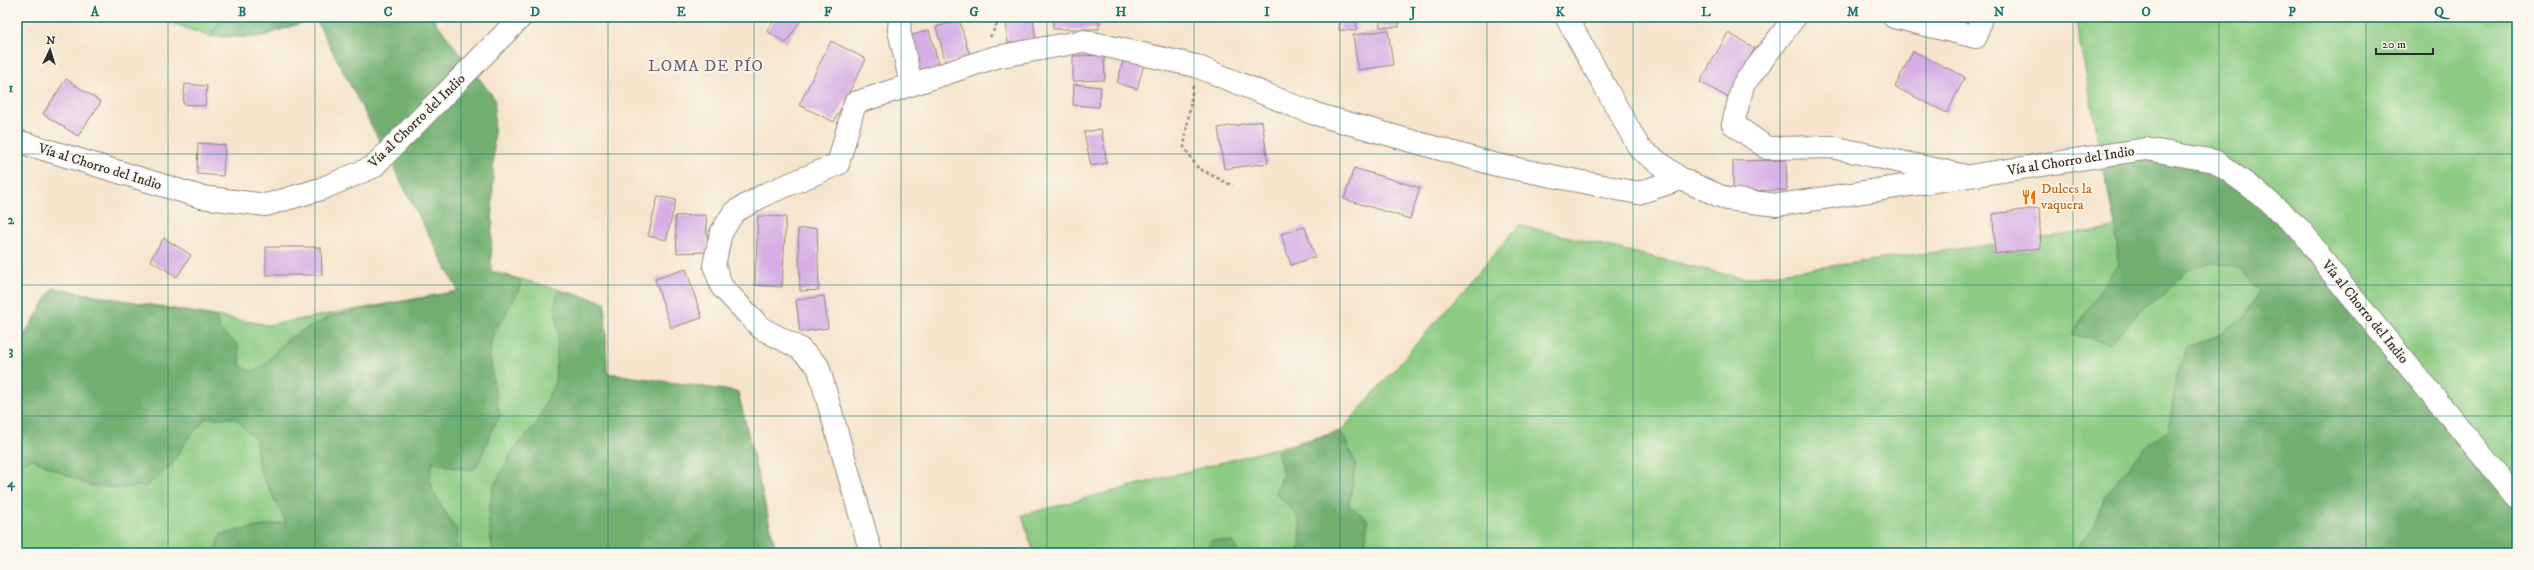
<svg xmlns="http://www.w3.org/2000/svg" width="2534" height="570" font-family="'IM FELL DW Pica',serif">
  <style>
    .green { fill: #8bcb82; stroke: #5b7b56 }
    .forest { fill: #70af70; stroke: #4e6d4e }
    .building { fill: #d6ade5 }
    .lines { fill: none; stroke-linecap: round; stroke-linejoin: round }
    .minor-casing { stroke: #90887c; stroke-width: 24 }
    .tertiary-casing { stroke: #90887c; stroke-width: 24 }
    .path { stroke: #90887c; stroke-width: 2.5; stroke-dasharray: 3 3; stroke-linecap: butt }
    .minor { stroke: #fff; stroke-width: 22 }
    .tertiary { stroke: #fff; stroke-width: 22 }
    .grid { fill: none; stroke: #0f766e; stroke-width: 1; stroke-opacity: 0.55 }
    .labels { text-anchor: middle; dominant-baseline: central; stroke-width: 3.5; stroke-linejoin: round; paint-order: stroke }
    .street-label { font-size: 14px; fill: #2b2b2b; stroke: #fbf7ec }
    .food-label { font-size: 14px; fill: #c56008; stroke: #fbf7ec; text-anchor: start }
    .quarter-label { font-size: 16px; letter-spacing: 1px; fill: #67586c; stroke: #fbf7ec }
    .neatline { fill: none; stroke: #0f766e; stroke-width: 1.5 }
    .grid-label { font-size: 13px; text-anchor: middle; font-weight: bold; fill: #0f766e }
  </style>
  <rect width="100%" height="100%" fill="#fbf7ec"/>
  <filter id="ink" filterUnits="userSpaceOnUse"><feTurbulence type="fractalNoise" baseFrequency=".025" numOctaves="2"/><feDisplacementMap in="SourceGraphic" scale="8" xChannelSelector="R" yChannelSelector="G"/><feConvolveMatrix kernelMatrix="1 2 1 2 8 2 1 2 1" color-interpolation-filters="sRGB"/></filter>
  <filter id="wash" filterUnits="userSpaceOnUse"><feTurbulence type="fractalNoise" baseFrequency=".012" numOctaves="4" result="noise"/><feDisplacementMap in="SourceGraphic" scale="16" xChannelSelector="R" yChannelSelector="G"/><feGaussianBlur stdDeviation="0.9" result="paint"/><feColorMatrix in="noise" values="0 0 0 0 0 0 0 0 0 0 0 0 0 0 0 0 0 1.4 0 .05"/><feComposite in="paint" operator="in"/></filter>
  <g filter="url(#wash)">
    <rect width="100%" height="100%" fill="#f6e4cc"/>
    <g class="green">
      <polygon points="156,17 222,17 210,37"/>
      <polygon points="2075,17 2517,17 2517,553 1034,553 1022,515 1341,431 1519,225 1741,278 2115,228"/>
      <polygon points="491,271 605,302 607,373 738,392 777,553 17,553 17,332 26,335 53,288 268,325 458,291"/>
    </g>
    <g class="forest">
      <path d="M222,17H432L495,99L491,271L521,281C517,303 499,318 492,338C486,353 497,399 500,416C489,433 485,451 475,469H461L432,462L430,476L433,492L458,533L457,553H214L221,534L286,522L259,469L256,440L235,418H206L187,440L171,466L146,486L119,488L88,485L32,459L17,465V347L53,288L216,317L220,330L238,345L241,366L251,372C267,367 272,355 283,344C297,329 315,327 331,316L458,291L315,18L261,37H210Z"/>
      <polygon points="2101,157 2215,161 2260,194 2517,498 2517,553 2074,553 2094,524 2105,496 2143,449 2169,430 2176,374 2188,346 2217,336 2243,319 2259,292 2241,269 2214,262 2186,271 2167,292 2142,310 2110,344 2072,334 2118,263 2116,228"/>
      <polygon points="558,291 605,302 607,373 738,392 775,553 493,553 488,517 493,488 515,447 537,423 555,381 558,336 555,306"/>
      <path d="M1341,431L1356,464L1349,505L1368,520L1364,553H1291L1299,549C1304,519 1298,514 1276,494L1283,474L1277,451Z"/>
      <polygon points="1211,540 1233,542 1239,553 1205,553"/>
    </g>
    <g id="blocks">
      <g class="building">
        <polygon points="776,17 803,17 786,43 767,31"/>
        <polygon points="1006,17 1033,17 1036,45 1008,47"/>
        <rect x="1053" y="17" width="46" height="12"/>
        <polygon points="1340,17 1357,17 1356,31 1339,30"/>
        <rect x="1380" y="17" width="19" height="10"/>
        <polygon points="959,20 970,56 946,63 936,27"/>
        <polygon points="929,30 940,68 917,75 906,37"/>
        <polygon points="1388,30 1393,65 1358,70 1353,35"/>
        <polygon points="1728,33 1755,48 1727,97 1700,82"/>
        <polygon points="831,41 866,59 834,122 799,105"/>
        <polygon points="1913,51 1965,77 1947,113 1895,87"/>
        <polygon points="1104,55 1105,80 1073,81 1073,56"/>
        <polygon points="1124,58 1144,64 1137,89 1117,83"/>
        <polygon points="66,79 101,102 78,136 43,114"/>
        <polygon points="185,84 207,86 205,106 183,104"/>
        <polygon points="1074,84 1101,87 1099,107 1073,105"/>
        <polygon points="1262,121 1268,163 1224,169 1218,128"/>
        <polygon points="1101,129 1107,163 1091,166 1084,132"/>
        <polygon points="198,143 225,145 223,176 197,174"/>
        <polygon points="1786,160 1787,190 1733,191 1733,161"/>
        <polygon points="1354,168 1420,188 1410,219 1344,199"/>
        <polygon points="658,196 676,200 666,240 648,236"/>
        <polygon points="2039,208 2041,248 1995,254 1993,214"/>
        <polygon points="706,215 708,252 677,253 675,216"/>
        <polygon points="758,216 786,217 782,287 755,285"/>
        <polygon points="1305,227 1315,257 1291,265 1281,234"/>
        <polygon points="817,228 819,290 800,291 798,229"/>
        <polygon points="164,238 191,255 177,277 150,260"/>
        <polygon points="266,247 321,247 322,275 266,275"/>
        <polygon points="686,269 702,318 671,328 655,279"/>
        <polygon points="824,296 828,328 800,332 796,300"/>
      </g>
    </g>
  </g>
  <g filter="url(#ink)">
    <use href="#blocks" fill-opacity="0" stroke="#90887c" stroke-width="1"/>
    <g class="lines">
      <defs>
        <g id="minor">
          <polyline points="900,17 899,30 911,84"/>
          <polyline points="1795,17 1743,85 1733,124 1767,148 1832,147 1966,176"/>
          <polyline points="1894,17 1976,37 1981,17"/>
          <polyline points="871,553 818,366 799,348 761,328 722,287 714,265 721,233 734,212 766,194 838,164 855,103 996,57 1084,41 1196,66 1312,113 1497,165 1638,193 1681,179"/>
        </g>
        <g id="tertiary">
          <polyline points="1566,17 1640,149 1681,179 1727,199 1778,205 2146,149 2215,161 2260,194 2302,231 2333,274 2517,498"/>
          <polyline points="17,141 201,197 266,205 321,189 373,167 521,17"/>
        </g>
      </defs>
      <use href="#minor" class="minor-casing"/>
      <use href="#tertiary" class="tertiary-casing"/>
      <g class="path">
        <polyline points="990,37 1001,17"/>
        <polyline points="1193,86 1184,147 1198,168 1233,186"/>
      </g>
      <use href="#minor" class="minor"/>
      <use href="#tertiary" class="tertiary"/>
    </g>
  </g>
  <path class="grid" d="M168,17V553M315,17V553M461,17V553M608,17V553M754,17V553M901,17V553M1047,17V553M1194,17V553M1340,17V553M1487,17V553M1633,17V553M1780,17V553M1926,17V553M2073,17V553M2219,17V553M2366,17V553M17,154H2517M17,285H2517M17,416H2517"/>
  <defs>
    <symbol id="restaurant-bare" viewBox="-9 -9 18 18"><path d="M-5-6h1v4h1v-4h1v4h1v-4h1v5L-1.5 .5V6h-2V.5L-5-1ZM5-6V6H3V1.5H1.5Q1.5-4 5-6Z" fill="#e8710a" stroke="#fbf7ec" stroke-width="2.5" paint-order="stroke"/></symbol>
  </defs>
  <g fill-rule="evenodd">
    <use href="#restaurant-bare" x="2018" y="186" width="22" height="22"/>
  </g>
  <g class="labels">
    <g class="street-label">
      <text transform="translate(417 121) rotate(-44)">Vía al Chorro del Indio</text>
      <text transform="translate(2071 161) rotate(-9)">Vía al Chorro del Indio</text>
      <text transform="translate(100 167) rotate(17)">Vía al Chorro del Indio</text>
      <text transform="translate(2365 312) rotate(51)">Vía al Chorro del Indio</text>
    </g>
    <g class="food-label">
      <text x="2041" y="189">Dulces la<tspan x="2041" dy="16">vaquera</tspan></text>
    </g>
    <g class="quarter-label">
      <text x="706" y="66">LOMA DE PÍO</text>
    </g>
  </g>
  <rect width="2534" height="570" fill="none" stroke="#fbf7ec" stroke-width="44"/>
  <g transform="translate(50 50) rotate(4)" stroke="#fbf7ec" stroke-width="3" paint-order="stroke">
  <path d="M0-3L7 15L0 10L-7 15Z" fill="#2b2b2b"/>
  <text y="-6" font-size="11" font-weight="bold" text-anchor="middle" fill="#2b2b2b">N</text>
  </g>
  <path d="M2376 48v6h57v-6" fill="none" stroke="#2b2b2b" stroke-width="2"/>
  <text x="2382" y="48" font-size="12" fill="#2b2b2b" stroke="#fbf7ec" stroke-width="3" paint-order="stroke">20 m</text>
  <rect x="22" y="22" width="2490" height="526" class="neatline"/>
  <g class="grid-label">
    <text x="95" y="16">A</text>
    <text x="242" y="16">B</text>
    <text x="388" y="16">C</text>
    <text x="535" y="16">D</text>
    <text x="681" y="16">E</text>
    <text x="828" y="16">F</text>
    <text x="974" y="16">G</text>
    <text x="1121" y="16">H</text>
    <text x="1267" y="16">I</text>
    <text x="1413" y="16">J</text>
    <text x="1560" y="16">K</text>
    <text x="1706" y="16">L</text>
    <text x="1853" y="16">M</text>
    <text x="1999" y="16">N</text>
    <text x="2146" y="16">O</text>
    <text x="2292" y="16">P</text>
    <text x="2439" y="16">Q</text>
    <text x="11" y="92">1</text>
    <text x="11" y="224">2</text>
    <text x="11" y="355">3</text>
    <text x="11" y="487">4</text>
  </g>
</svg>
